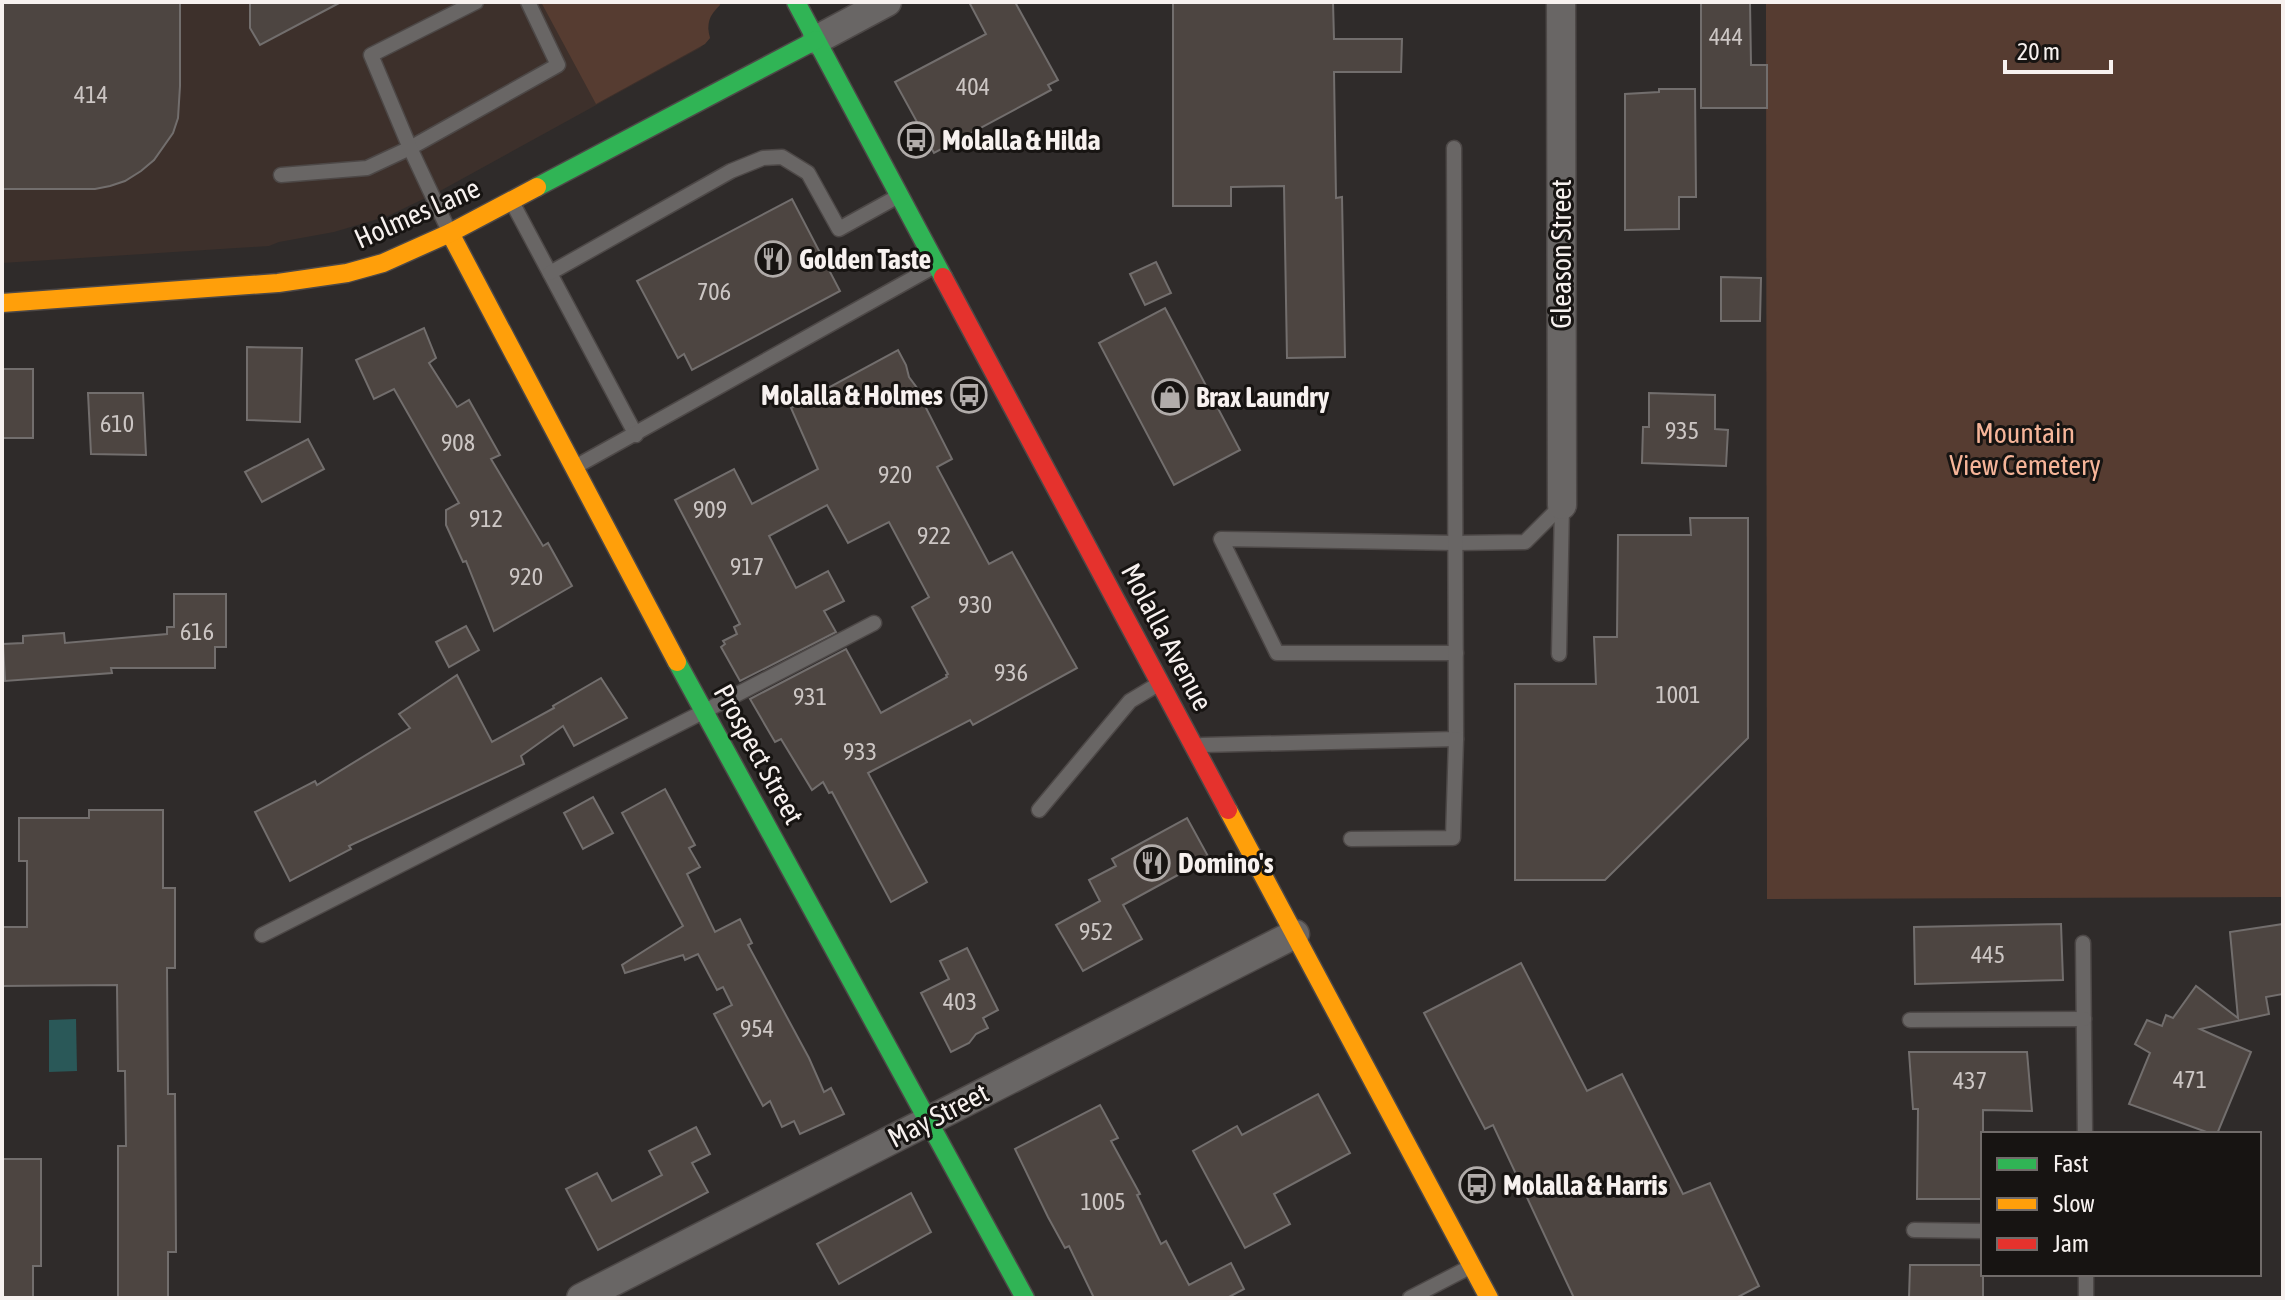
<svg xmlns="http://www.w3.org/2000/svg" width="2285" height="1300" font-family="'Asap Condensed',sans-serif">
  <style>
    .built { fill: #3d302b }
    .green { fill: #563c31 }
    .water { fill: #2a5858 }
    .building { fill: #4d4541; stroke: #726e6d; stroke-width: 2 }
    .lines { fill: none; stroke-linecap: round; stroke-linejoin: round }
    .lane-casing { stroke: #4d4847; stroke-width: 17 }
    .street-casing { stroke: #4d4847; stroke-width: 31 }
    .fast-casing { stroke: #4d4847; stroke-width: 21 }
    .slow-casing { stroke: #4d4847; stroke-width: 21 }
    .jam-casing { stroke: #4d4847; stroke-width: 21 }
    .lane { stroke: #696665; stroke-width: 14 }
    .street { stroke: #696665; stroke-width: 28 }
    .fast { stroke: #30b455; stroke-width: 18 }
    .slow { stroke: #ff9f0a; stroke-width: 18 }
    .jam { stroke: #e5322d; stroke-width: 18 }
    .labels { text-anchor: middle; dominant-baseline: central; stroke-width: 6; stroke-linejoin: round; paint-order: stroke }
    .number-label { font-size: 24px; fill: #ccc6c4 }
    .poi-label { font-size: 28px; font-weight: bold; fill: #f7f1ef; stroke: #171412; text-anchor: start }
    .street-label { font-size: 28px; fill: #f7f1ef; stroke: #171412 }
    .park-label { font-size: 28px; fill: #f6b599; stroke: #171412 }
  </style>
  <rect width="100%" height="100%" fill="#2f2b2a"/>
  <polygon class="built" points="2,2 719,2 720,5 710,17 708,29 710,38 700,48 440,191 388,216 334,232 279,242 269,246 2,263"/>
  <g class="green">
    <path d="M541,2H719L720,5C709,15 706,24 710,38L705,44L596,104Z"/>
    <polygon points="1766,2 2283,2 2283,897 1767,899"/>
  </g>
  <polygon class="water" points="76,1019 77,1071 49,1072 49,1020"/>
  <g class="building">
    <polygon points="2,2 180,2 180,86 178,118 173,133 154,160 141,171 125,181 110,186 95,189 2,189"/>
    <polygon points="250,2 341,2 260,45 250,28"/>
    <polygon points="969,2 1015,2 1058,80 1048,85 1051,90 934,153 895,82 986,34"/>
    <polygon points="1173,2 1333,2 1334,39 1402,39 1401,72 1334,72 1336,198 1342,197 1345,357 1287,358 1284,186 1231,187 1231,206 1173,206"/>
    <polygon points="1701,2 1750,2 1751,65 1767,65 1767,108 1701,108"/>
    <polygon points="1659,89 1695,89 1696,197 1679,197 1679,229 1625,230 1625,94 1659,92"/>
    <polygon points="792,199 840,291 692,370 684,354 678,358 637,281"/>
    <polygon points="1156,262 1171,293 1145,305 1130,274"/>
    <polygon points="1721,277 1761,278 1760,321 1721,321"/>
    <polygon points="1165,308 1240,450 1174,485 1099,343"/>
    <polygon points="424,328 436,358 429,363 457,407 469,400 500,455 491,459 543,546 548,543 572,586 494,631 466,561 463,562 446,525 446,510 459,503 394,389 374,399 356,360"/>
    <polygon points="247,347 302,348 300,422 247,420"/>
    <polygon points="898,350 906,365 909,377 923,396 925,406 952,459 937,467 989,564 1012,552 1077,668 973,725 970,720 868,773 927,882 891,902 832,792 829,793 823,782 812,790 781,739 775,742 750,699 846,649 881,713 947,677 946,675 948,674 912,607 929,597 889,522 848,543 827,505 769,536 796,588 828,571 844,601 824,611 836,632 740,681 721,647 725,644 723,641 737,634 734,627 740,624 675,500 734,469 752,504 818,469 791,408"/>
    <rect x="2" y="369" width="31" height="69"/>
    <polygon points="88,393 143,393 146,455 91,454"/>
    <polygon points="1649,393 1715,395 1715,429 1728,430 1726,466 1642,463 1643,427 1649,427"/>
    <polygon points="308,439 324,469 262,502 245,472"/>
    <polygon points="1690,518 1748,518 1748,738 1605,880 1515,880 1515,684 1596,684 1594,637 1617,637 1618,535 1691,535"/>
    <polygon points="174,594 226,594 226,647 215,647 215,668 111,668 112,673 5,681 3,644 23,643 23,636 64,633 65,643 167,634 167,627 174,627"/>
    <polygon points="466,626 479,650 449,667 436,642"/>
    <polygon points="457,675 492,742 554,708 553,706 601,678 627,718 574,746 563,726 521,756 524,764 349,846 351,849 290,881 255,812 315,781 317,785 410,728 399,714"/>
    <polygon points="665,789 695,845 689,848 700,867 687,874 715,932 740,919 752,943 748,945 809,1058 824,1092 831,1088 844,1114 800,1134 794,1121 782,1127 770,1101 763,1106 714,1014 732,1005 723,987 717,990 698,954 685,960 683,955 625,973 622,965 683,926 622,813"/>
    <polygon points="593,797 613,833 583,849 564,813"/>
    <polygon points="89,810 163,810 163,888 175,888 175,968 167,968 168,1094 175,1094 176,1252 168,1252 168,1298 118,1298 118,1146 126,1146 125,1071 118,1071 117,985 2,986 2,927 27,927 27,861 19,861 19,818 89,818"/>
    <polygon points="1187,818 1209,858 1123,905 1142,939 1083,971 1056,925 1100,901 1089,880 1116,866 1112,859"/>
    <polygon points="2061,924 2063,980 1915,984 1914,927"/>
    <polygon points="2283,924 2283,994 2266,997 2269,1014 2200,1029 2251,1052 2217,1134 2212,1134 2129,1104 2150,1053 2135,1044 2147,1020 2162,1026 2166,1015 2173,1018 2196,986 2238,1018 2230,932"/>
    <polygon points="967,948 998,1010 983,1018 988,1028 976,1034 969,1043 951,1052 921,993 949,979 940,961"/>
    <polygon points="1521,963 1587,1091 1622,1074 1683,1194 1710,1183 1759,1286 1736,1298 1574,1298 1493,1125 1485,1129 1424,1013"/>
    <polygon points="1909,1052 2027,1052 2032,1111 1983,1110 1983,1199 1917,1199 1918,1109 1913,1109"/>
    <polygon points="1318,1094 1350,1153 1274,1194 1290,1224 1245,1248 1193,1151 1237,1126 1242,1135"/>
    <polygon points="1100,1105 1118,1138 1111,1141 1140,1194 1137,1195 1161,1244 1166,1241 1189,1285 1231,1263 1244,1289 1227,1298 1094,1298 1069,1246 1065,1248 1048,1217 1015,1149"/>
    <polygon points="696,1127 710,1154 692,1163 708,1192 598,1250 566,1189 597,1173 612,1201 662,1175 649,1151"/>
    <polygon points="2,1159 41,1159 41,1266 33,1266 33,1298 2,1298"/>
    <polygon points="911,1193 931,1232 839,1284 817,1244"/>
    <polygon points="1910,1265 1983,1265 1983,1298 1909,1298"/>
  </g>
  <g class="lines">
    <defs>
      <g id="lane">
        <polyline points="281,175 367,168 410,148 558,65 528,2"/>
        <polyline points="512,202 636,435"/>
        <polyline points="448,229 410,148 371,55 476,2"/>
        <polyline points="550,273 731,171 763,158 782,157 808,173 839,229 895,198"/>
        <polyline points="575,467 933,267"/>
        <polyline points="1456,653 1277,653 1221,539 1456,543 1525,542 1562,505"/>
        <polyline points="1559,654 1562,505"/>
        <polyline points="1202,745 1456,739 1454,148"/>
        <polyline points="1039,810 1130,701 1155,686"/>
        <polyline points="1351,839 1453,838 1456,739"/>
        <polyline points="262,935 703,712 874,623"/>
        <polyline points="2083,943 2085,1134"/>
        <polyline points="1910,1020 2084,1019"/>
        <polyline points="1914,1230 1983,1231"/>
        <polyline points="2086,1274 2086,1298"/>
        <polyline points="1410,1298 1466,1269"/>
      </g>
      <g id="street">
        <polyline points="1561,2 1562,505"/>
        <polyline points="816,40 887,2"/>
        <polyline points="581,1298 1295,934"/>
      </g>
      <g id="fast">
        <polyline points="796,2 943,277"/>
        <polyline points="537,187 816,40"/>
        <polyline points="677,662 1025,1298"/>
      </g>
      <g id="slow">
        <polyline points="450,233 677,662"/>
        <polyline points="2,303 278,283 347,273 383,263 450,233 537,187"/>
        <polyline points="1228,810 1489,1298"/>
      </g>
      <polyline id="jam" points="943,277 1228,810"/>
    </defs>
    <use href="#lane" class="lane-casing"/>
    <use href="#street" class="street-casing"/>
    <use href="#fast" class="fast-casing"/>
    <use href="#slow" class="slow-casing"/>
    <use href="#jam" class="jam-casing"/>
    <use href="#lane" class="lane"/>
    <use href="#street" class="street"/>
    <use href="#fast" class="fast"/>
    <use href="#slow" class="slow"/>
    <use href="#jam" class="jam"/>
  </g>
  <defs>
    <symbol id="bus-ring" viewBox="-11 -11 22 22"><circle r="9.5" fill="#171412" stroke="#b1acaa" stroke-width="1.5"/><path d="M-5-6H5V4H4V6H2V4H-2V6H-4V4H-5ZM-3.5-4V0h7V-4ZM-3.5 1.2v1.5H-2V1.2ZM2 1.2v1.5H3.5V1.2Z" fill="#b1acaa"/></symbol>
    <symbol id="restaurant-ring" viewBox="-11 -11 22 22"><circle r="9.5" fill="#171412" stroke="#b1acaa" stroke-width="1.5"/><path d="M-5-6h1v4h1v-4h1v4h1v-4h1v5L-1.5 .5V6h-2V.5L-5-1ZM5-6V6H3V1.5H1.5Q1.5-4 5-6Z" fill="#b1acaa"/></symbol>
    <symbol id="shop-ring" viewBox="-11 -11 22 22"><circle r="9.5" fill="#171412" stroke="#b1acaa" stroke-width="1.5"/><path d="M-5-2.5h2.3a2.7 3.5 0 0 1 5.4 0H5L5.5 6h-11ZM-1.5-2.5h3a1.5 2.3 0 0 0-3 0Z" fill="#b1acaa"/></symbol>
  </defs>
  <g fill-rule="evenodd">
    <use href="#bus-ring" x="896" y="120" width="40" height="40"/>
    <use href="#restaurant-ring" x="753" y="239" width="40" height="40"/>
    <use href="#bus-ring" x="949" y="375" width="40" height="40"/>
    <use href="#shop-ring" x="1150" y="377" width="40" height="40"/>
    <use href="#restaurant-ring" x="1132" y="843" width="40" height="40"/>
    <use href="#bus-ring" x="1457" y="1165" width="40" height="40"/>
  </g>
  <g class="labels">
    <g class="number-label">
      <text x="1726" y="36">444</text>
      <text x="973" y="86">404</text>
      <text x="91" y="94">414</text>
      <text x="714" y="291">706</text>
      <text x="117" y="423">610</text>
      <text x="1682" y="430">935</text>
      <text x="458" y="442">908</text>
      <text x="895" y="474">920</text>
      <text x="710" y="509">909</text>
      <text x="486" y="518">912</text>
      <text x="934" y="535">922</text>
      <text x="747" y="566">917</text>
      <text x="526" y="576">920</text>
      <text x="975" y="604">930</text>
      <text x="197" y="631">616</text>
      <text x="1011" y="672">936</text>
      <text x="1678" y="694">1001</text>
      <text x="810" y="696">931</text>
      <text x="860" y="751">933</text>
      <text x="1096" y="931">952</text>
      <text x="1988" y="954">445</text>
      <text x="960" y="1001">403</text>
      <text x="757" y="1028">954</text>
      <text x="2190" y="1079">471</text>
      <text x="1970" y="1080">437</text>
      <text x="1103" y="1201">1005</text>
    </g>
    <g class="poi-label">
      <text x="942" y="140">Molalla &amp; Hilda</text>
      <text x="799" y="259">Golden Taste</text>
      <text x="943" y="395" text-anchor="end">Molalla &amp; Holmes</text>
      <text x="1196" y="397">Brax Laundry</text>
      <text x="1178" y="863">Domino's</text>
      <text x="1503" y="1185">Molalla &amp; Harris</text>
    </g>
    <g class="street-label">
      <text transform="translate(417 213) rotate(-24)">Holmes Lane</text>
      <text transform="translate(1561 254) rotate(-90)">Gleason Street</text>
      <text transform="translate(1167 637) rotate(62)">Molalla Avenue</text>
      <text transform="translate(759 754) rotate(61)">Prospect Street</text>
      <text transform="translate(938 1115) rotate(-27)">May Street</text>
    </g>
    <g class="park-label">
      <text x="2025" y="433">Mountain<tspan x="2025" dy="32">View Cemetery</tspan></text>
    </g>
  </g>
  <rect width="2285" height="1300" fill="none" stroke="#f7f1ef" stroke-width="8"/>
  <rect x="1981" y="1132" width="280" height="144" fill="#171412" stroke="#716c6a" stroke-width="2"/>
  <rect x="1997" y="1158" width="40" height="12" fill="#30b455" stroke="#716c6a" stroke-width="2"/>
  <text x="2053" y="1172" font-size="24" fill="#f7f1ef">Fast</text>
  <rect x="1997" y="1198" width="40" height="12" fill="#ff9f0a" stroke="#716c6a" stroke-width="2"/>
  <text x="2053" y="1212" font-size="24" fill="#f7f1ef">Slow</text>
  <rect x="1997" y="1238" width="40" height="12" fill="#e5322d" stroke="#716c6a" stroke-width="2"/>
  <text x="2053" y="1252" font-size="24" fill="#f7f1ef">Jam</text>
  <path d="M2005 60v12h106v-12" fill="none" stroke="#f7f1ef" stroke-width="4"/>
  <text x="2017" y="60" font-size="24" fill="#f7f1ef" stroke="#171412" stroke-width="6" paint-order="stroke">20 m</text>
</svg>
